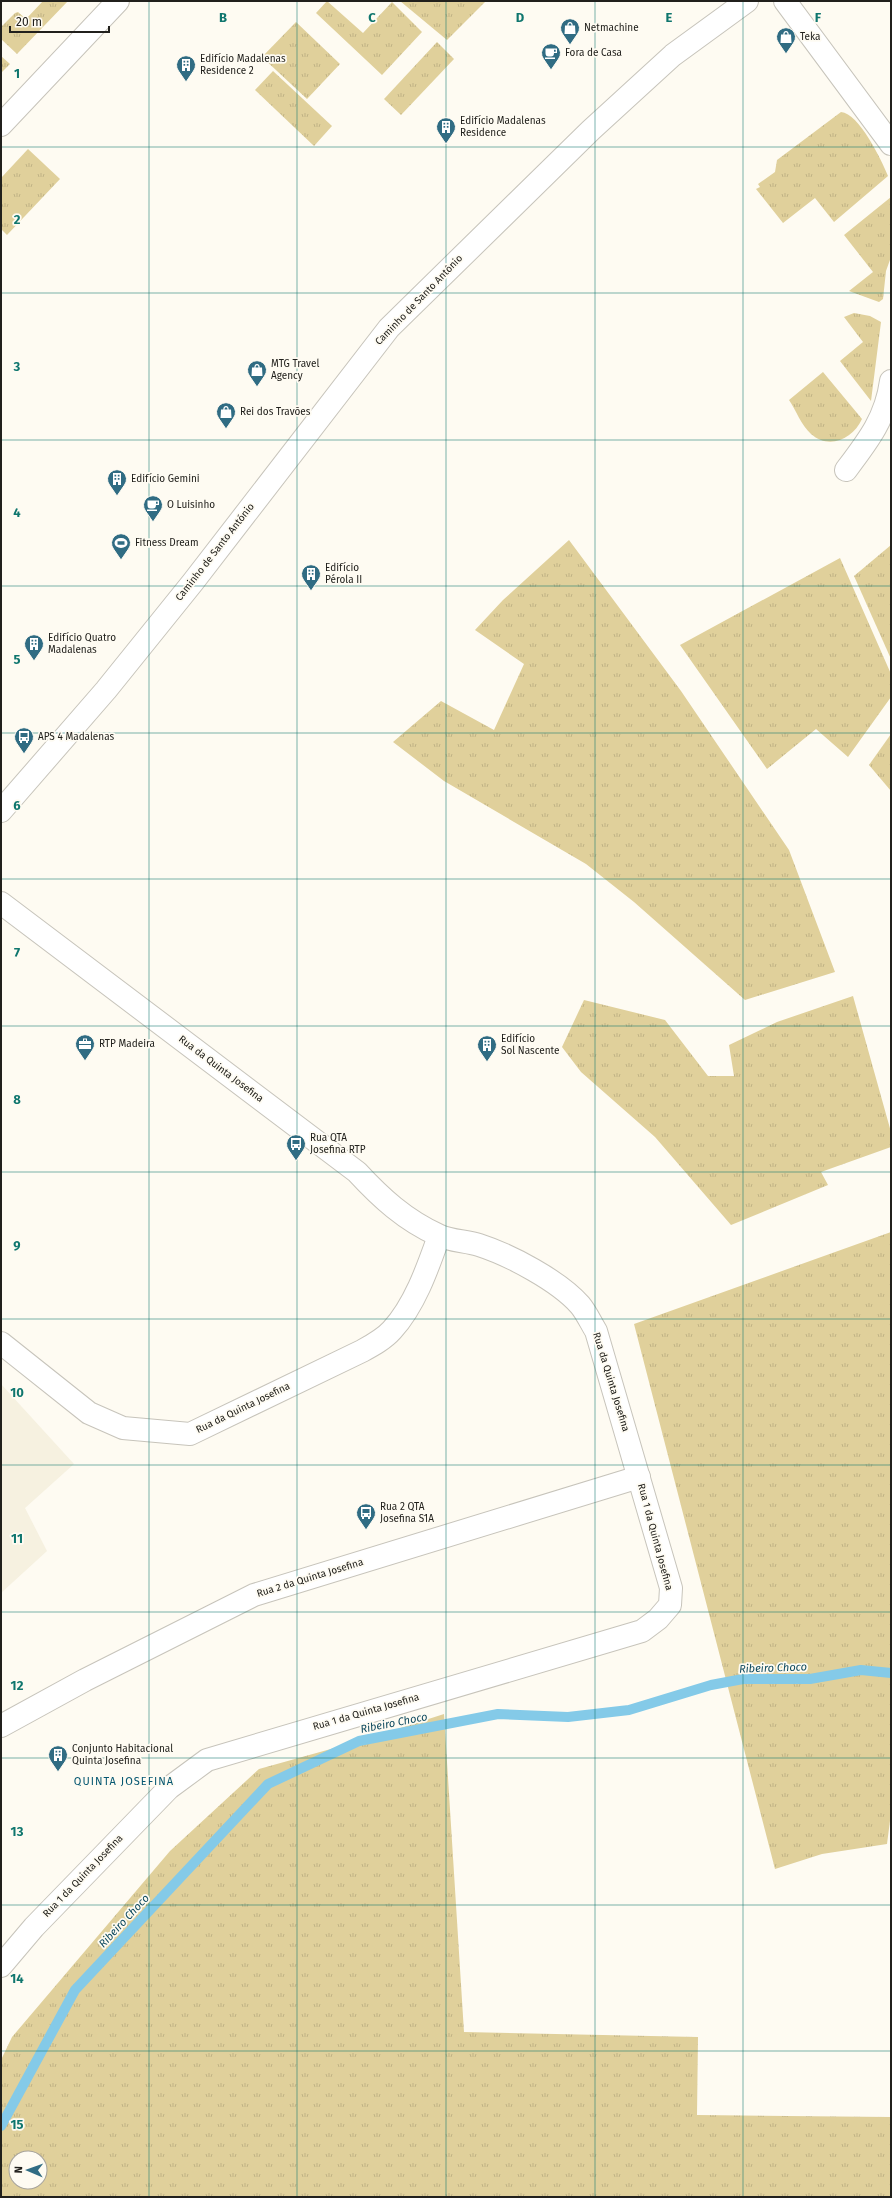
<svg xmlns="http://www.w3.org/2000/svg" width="892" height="2198" font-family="'Fira Sans',sans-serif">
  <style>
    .built { fill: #f6f1e0 }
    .grass { fill: url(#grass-tufts); fill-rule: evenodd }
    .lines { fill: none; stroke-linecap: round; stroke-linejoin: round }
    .stream { stroke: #84cae8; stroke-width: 10 }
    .minor-casing { stroke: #c7c4bb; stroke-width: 24 }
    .minor { stroke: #fff; stroke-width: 22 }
    .grid { fill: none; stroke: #0f766e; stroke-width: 1; stroke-opacity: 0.55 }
    .labels { text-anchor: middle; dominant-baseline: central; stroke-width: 3.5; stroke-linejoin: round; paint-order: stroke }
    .poi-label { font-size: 10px; fill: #21201c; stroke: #fefbf2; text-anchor: start }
    .street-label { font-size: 10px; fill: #21201c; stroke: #fefbf2 }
    .water-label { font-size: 11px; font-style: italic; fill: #0c485d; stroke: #fefbf2 }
    .neighbourhood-label { font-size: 11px; letter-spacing: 1px; fill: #065771; stroke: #fefbf2 }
    .grid-label { font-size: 13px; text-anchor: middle; font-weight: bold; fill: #0f766e; stroke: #fefbf2; stroke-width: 3.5; stroke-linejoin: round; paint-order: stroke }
  </style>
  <defs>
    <pattern id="grass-tufts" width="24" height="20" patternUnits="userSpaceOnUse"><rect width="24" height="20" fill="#e0d09b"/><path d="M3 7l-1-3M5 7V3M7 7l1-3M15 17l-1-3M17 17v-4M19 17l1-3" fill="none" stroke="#c0b285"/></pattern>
  </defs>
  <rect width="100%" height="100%" fill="#fefbf2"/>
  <polygon class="built" points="1,1384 74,1464 25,1508 47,1551 1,1593"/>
  <g class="grass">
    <polygon points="43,1 68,1 17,54 1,39 1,27 15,13 18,12 26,19"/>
    <polygon points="327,1 363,33 392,2 422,32 382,75 316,13"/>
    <polygon points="400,1 486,1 447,40"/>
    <polygon points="296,22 340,64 307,99 262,57"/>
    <polygon points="437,42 454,59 401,115 384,99"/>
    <polygon points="1,56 10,64 1,73"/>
    <polygon points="273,71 332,126 314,146 255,90"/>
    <path d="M841,112C859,113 882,161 888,176L834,222L815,198L783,223L756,189L760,187L758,184L775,172L777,160Z"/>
    <polygon points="28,149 60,179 7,235 1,229 1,178"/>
    <polygon points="891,197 891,257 886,271 883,299 879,302 849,291 873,272 844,235"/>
    <polygon points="854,313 870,316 881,322 871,401 840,361 863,342 844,317"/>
    <path d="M823,372L862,419C853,439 829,450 811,434C801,425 796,410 789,400Z"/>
    <polygon points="569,540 681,691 789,850 835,972 745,1000 634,902 586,864 444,781 393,742 441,701 494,730 524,664 475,630 503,600"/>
    <polygon points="891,545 891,659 854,576"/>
    <polygon points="840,558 891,674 891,697 848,757 816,729 767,769 680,645"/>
    <polygon points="891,734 891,791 869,765"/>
    <polygon points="853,996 891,1132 891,1147 821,1172 828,1185 731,1225 655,1137 581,1072 562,1047 584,1000 665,1020 708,1076 734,1076 729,1045 777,1022"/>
    <polygon points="891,1232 891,1813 887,1844 822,1854 775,1869 634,1324"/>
    <path d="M444,1714L464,2032L698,2037L697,2115L891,2117V2197H1V2060L12,2037L170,1851L259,1769L363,1740ZM16,2158H40V2182H16Z"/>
  </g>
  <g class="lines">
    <polyline class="stream" points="1,2126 75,1990 268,1784 359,1741 498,1714 568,1717 629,1710 711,1685 743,1679 810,1679 861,1670 891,1673"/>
    <defs>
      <g id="minor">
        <polyline points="785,1 891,144"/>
        <polyline points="1,125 118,1"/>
        <path d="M846,470C868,441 886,418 891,381"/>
        <polyline points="1,811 106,690 193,582 389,328 591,130 673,55 747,1"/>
        <path d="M1,903L357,1172C381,1198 405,1220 438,1235C450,1241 466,1241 479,1245C510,1255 559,1281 580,1305C586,1312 591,1323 596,1331L671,1588L670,1605L658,1619L642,1631L207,1760L169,1788L34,1927L1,1966"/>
        <path d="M1,1343L89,1413L123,1428L190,1434L362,1351C373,1345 384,1339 392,1330C415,1305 428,1267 439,1236"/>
        <polyline points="1,1726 85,1680 254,1595 639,1477"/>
      </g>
    </defs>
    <use href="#minor" class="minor-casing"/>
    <use href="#minor" class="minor"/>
  </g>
  <path class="grid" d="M149,1V2197M297,1V2197M446,1V2197M595,1V2197M743,1V2197M1,147H891M1,293H891M1,440H891M1,586H891M1,733H891M1,879H891M1,1026H891M1,1172H891M1,1319H891M1,1465H891M1,1612H891M1,1758H891M1,1905H891M1,2051H891"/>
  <defs>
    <symbol id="shop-pin" viewBox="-11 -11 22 30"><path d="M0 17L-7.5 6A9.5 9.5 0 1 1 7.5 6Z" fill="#306c83" stroke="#fefbf2"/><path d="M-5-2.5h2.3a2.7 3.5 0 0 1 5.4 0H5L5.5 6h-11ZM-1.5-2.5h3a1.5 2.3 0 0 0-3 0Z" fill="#fff"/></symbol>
    <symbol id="cafe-pin" viewBox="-11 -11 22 30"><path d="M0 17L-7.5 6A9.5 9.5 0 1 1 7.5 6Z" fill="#306c83" stroke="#fefbf2"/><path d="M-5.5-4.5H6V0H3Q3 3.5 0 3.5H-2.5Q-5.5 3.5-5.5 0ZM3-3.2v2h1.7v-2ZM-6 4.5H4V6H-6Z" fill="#fff"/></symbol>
    <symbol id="building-pin" viewBox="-11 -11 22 30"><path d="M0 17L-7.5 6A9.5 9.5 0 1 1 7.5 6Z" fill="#306c83" stroke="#fefbf2"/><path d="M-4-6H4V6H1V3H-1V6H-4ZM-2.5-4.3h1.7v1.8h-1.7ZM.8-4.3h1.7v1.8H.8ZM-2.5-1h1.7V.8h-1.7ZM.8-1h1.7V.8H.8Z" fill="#fff"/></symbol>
    <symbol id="stadium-pin" viewBox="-11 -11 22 30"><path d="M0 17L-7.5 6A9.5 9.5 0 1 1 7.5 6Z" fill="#306c83" stroke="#fefbf2"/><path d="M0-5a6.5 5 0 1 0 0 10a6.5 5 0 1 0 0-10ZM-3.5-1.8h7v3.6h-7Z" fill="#fff"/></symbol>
    <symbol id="bus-pin" viewBox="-11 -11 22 30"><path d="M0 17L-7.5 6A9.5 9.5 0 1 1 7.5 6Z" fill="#306c83" stroke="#fefbf2"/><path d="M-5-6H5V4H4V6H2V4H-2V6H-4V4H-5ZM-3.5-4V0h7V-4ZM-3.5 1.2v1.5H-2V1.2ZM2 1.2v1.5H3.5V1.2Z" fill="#fff"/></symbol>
    <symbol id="office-pin" viewBox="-11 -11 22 30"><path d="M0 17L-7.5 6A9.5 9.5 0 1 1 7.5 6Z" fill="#306c83" stroke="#fefbf2"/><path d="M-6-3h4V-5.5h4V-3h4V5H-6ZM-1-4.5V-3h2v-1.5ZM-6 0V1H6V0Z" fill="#fff"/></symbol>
  </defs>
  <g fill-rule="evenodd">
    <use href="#shop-pin" x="559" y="17" width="22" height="30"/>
    <use href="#shop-pin" x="775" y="26" width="22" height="30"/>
    <use href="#cafe-pin" x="540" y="42" width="22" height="30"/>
    <use href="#building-pin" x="175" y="54" width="22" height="30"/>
    <use href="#building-pin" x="435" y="116" width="22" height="30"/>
    <use href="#shop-pin" x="246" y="359" width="22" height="30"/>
    <use href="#shop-pin" x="215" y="401" width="22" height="30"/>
    <use href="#building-pin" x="106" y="468" width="22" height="30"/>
    <use href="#cafe-pin" x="142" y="494" width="22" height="30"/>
    <use href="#stadium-pin" x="110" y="532" width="22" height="30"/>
    <use href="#building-pin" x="300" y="563" width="22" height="30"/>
    <use href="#building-pin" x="23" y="633" width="22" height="30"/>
    <use href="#bus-pin" x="13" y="726" width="22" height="30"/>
    <use href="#office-pin" x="74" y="1033" width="22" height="30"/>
    <use href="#building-pin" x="476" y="1034" width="22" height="30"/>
    <use href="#bus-pin" x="285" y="1133" width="22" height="30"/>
    <use href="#bus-pin" x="355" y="1502" width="22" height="30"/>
    <use href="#building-pin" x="47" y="1744" width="22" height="30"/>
  </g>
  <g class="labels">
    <g class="poi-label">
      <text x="584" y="28">Netmachine</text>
      <text x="800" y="37">Teka</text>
      <text x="565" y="53">Fora de Casa</text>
      <text x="200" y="59">Edifício Madalenas<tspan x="200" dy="12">Residence 2</tspan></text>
      <text x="460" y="121">Edifício Madalenas<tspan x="460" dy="12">Residence</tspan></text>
      <text x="271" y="364">MTG Travel<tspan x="271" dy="12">Agency</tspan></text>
      <text x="240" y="412">Rei dos Travões</text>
      <text x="131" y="479">Edifício Gemini</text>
      <text x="167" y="505">O Luisinho</text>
      <text x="135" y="543">Fitness Dream</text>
      <text x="325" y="568">Edifício<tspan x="325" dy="12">Pérola II</tspan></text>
      <text x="48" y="638">Edifício Quatro<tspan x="48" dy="12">Madalenas</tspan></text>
      <text x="38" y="737">APS 4 Madalenas</text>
      <text x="501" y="1039">Edifício<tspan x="501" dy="12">Sol Nascente</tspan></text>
      <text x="99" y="1044">RTP Madeira</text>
      <text x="310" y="1138">Rua QTA<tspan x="310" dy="12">Josefina RTP</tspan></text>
      <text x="380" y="1507">Rua 2 QTA<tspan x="380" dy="12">Josefina S1A</tspan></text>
      <text x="72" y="1749">Conjunto Habitacional<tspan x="72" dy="12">Quinta Josefina</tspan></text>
    </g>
    <g class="street-label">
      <text transform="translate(419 300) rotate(-46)">Caminho de Santo António</text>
      <text transform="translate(215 552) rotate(-52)">Caminho de Santo António</text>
      <text transform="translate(221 1069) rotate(37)">Rua da Quinta Josefina</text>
      <text transform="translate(611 1382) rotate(73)">Rua da Quinta Josefina</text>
      <text transform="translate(243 1408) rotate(-26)">Rua da Quinta Josefina</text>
      <text transform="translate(655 1537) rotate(75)">Rua 1 da Quinta Josefina</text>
      <text transform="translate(310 1578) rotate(-17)">Rua 2 da Quinta Josefina</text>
      <text transform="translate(366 1712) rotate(-16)">Rua 1 da Quinta Josefina</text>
      <text transform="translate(83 1876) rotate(-46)">Rua 1 da Quinta Josefina</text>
    </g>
    <g class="water-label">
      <text transform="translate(773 1668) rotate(-2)">Ribeiro Choco</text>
      <text transform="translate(394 1723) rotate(-11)">Ribeiro Choco</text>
      <text transform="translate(124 1921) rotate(-47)">Ribeiro Choco</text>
    </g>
    <g class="neighbourhood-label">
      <text x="124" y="1781">QUINTA JOSEFINA</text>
    </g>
  </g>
  <g class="grid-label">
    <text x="223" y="22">B</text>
    <text x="372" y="22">C</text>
    <text x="520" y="22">D</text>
    <text x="669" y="22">E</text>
    <text x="818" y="22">F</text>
    <text x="17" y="78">1</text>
    <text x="17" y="224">2</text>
    <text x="17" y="371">3</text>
    <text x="17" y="517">4</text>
    <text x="17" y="664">5</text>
    <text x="17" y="810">6</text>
    <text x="17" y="957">7</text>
    <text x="17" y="1104">8</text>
    <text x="17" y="1250">9</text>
    <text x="17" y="1397">10</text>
    <text x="17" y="1543">11</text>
    <text x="17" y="1690">12</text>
    <text x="17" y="1836">13</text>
    <text x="17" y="1983">14</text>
    <text x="17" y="2129">15</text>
  </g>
  <rect width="892" height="2198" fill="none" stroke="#21201c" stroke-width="4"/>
  <g transform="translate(28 2170) rotate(272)"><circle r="19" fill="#fefbf2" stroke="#a6a39c"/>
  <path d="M0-3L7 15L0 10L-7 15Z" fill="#306c83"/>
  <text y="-6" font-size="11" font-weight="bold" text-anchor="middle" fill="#21201c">N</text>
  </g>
  <path d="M10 26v6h99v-6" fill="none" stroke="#21201c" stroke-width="2"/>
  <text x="16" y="26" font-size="12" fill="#21201c" stroke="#fefbf2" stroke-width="3" paint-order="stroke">20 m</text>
</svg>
